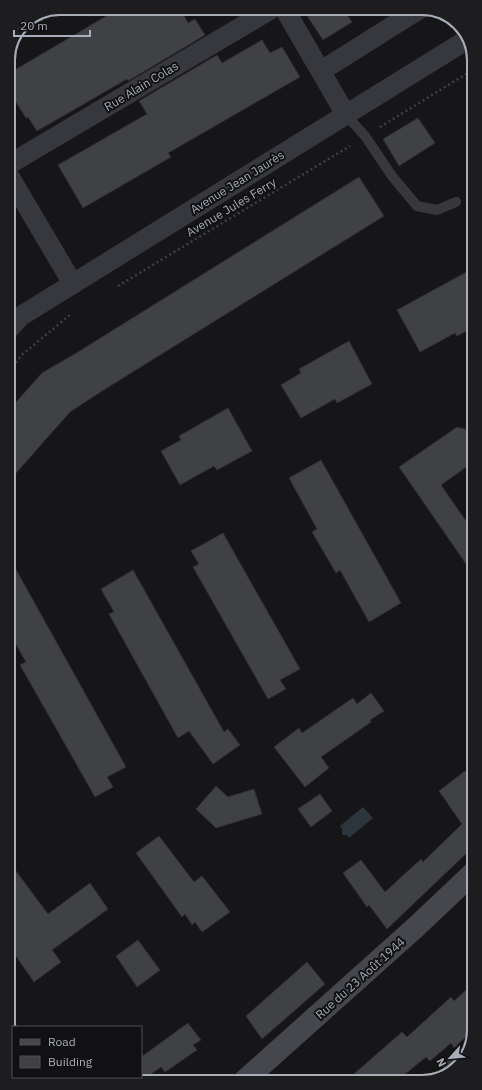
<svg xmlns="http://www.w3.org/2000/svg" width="482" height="1090" font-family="'IBM Plex Sans',sans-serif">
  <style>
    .water { fill: #2c353c }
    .building { fill: #404145; stroke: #303034 }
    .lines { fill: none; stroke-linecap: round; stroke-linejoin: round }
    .path { stroke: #3d3f44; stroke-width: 2.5; stroke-dasharray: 2 3; stroke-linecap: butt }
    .service { stroke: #37383d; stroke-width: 10 }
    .minor { stroke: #37383d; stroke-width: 20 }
    .secondary { stroke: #45474d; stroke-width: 22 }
    .labels { text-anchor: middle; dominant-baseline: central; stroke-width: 4; stroke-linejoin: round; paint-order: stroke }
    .street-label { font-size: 12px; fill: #a8adb8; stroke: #111113 }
    .rim { fill: none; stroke: #a8adb8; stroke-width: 2 }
  </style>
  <rect width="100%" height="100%" fill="#161618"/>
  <polygon class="water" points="363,807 373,818 349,838 347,835 342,835 342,829 340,826"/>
  <g class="building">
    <polygon points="120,8 180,8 188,23 195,19 205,35 128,81 127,79 37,131 28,117 26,118 16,102 8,107 8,74"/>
    <polygon points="302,8 342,8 352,22 323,40"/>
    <polygon points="262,40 270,53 282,47 300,77 168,153 171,157 83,208 58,165 147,114 139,101 217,55 222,63"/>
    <polygon points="418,118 435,143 399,166 383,139"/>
    <polygon points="359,177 384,216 102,391 70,412 9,481 9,410 42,373 78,352"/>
    <polygon points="472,269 472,328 457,336 455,333 420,352 397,310"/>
    <polygon points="349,341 372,384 337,403 335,399 301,418 281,385 301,373 299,369"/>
    <polygon points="228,408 252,451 217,470 214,466 180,485 161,451 181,440 179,436"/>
    <polygon points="457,427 472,431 472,463 441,485 473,531 473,574 399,467"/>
    <polygon points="321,460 401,603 369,622 340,570 336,573 312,532 317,529 289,478"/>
    <polygon points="223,533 300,669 280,680 286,689 268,699 193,567 199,564 191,551"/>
    <polygon points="9,557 126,767 107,777 113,787 95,797 20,665 26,662 10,634"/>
    <polygon points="133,570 224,732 228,729 240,745 213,764 189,731 178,738 109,614 114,612 101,589"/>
    <polygon points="371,693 384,711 370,720 371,722 321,757 329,768 305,787 274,747 299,728 302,733 353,698 357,704"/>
    <polygon points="465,771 473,783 473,847 387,929 369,905 367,907 343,873 361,860 385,892 421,859 423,862 462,824 439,791"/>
    <polygon points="216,786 228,797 254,789 262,814 216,828 196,809"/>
    <polygon points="320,794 332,811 311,827 298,809"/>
    <polygon points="159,836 194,882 202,876 230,912 202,932 195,922 192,925 185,914 182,917 136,853"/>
    <polygon points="10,863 48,914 90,883 108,909 52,950 61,962 34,982 11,949"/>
    <polygon points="138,940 160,970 137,987 116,956"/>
    <polygon points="307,962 325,984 262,1039 246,1016"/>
    <polygon points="474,983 474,1029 454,1048 451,1043 430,1061 426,1057 399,1079 347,1080 402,1032 407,1037 451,997 454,1001"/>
    <polygon points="188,1023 201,1040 193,1045 197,1050 165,1072 161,1067 141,1081 141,1057"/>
  </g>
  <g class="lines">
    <g class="path">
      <polyline points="19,32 63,8"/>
      <polyline points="380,127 471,71"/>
      <polyline points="118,286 350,146"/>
      <polyline points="9,370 23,354 71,314"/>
    </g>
    <polyline class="service" points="346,115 365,136 392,176 417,206 437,210 456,202"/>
    <g class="minor">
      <polyline points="284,8 346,115"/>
      <polyline points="321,71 421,8"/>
      <polyline points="8,165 273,8"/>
      <polyline points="8,174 73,284"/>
      <polyline points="9,329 21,316 468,39"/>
      <polyline points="11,1033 13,1036"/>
      <polyline points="453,1069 464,1059"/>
    </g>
    <polyline class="secondary" points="244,1081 417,926 474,872"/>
  </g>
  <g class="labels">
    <g class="street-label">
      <text transform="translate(141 86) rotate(-31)">Rue Alain Colas</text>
      <text transform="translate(237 182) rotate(-32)">Avenue Jean Jaurès</text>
      <text transform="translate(231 207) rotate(-31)">Avenue Jules Ferry</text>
      <text transform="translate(360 978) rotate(-42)">Rue du 23 Août 1944</text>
    </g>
  </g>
  <path d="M0 0H482V1090H0ZM60 15H422A45 45 0 0 1 467 60V1030A45 45 0 0 1 422 1075H60A45 45 0 0 1 15 1030V60A45 45 0 0 1 60 15Z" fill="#1d1d20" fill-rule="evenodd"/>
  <path class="rim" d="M60 15H422A45 45 0 0 1 467 60V1030A45 45 0 0 1 422 1075H60A45 45 0 0 1 15 1030V60A45 45 0 0 1 60 15Z"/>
  <rect x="12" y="1026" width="130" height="52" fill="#111113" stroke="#4d4f55"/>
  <rect x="20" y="1039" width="20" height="6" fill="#45474d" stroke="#4d4f55"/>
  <text x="48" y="1046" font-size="12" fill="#a8adb8">Road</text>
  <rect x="20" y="1056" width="20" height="12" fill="#404145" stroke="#4d4f55"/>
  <text x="48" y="1066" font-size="12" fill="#a8adb8">Building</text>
  <g transform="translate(450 1058) rotate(243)" stroke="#111113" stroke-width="3" paint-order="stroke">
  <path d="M0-3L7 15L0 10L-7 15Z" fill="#a8adb8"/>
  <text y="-6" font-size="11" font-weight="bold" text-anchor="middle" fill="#a8adb8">N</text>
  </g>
  <path d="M14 30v6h76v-6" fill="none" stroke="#a8adb8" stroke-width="2"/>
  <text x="20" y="30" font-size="12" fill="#a8adb8" stroke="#111113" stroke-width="3" paint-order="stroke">20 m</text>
</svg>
